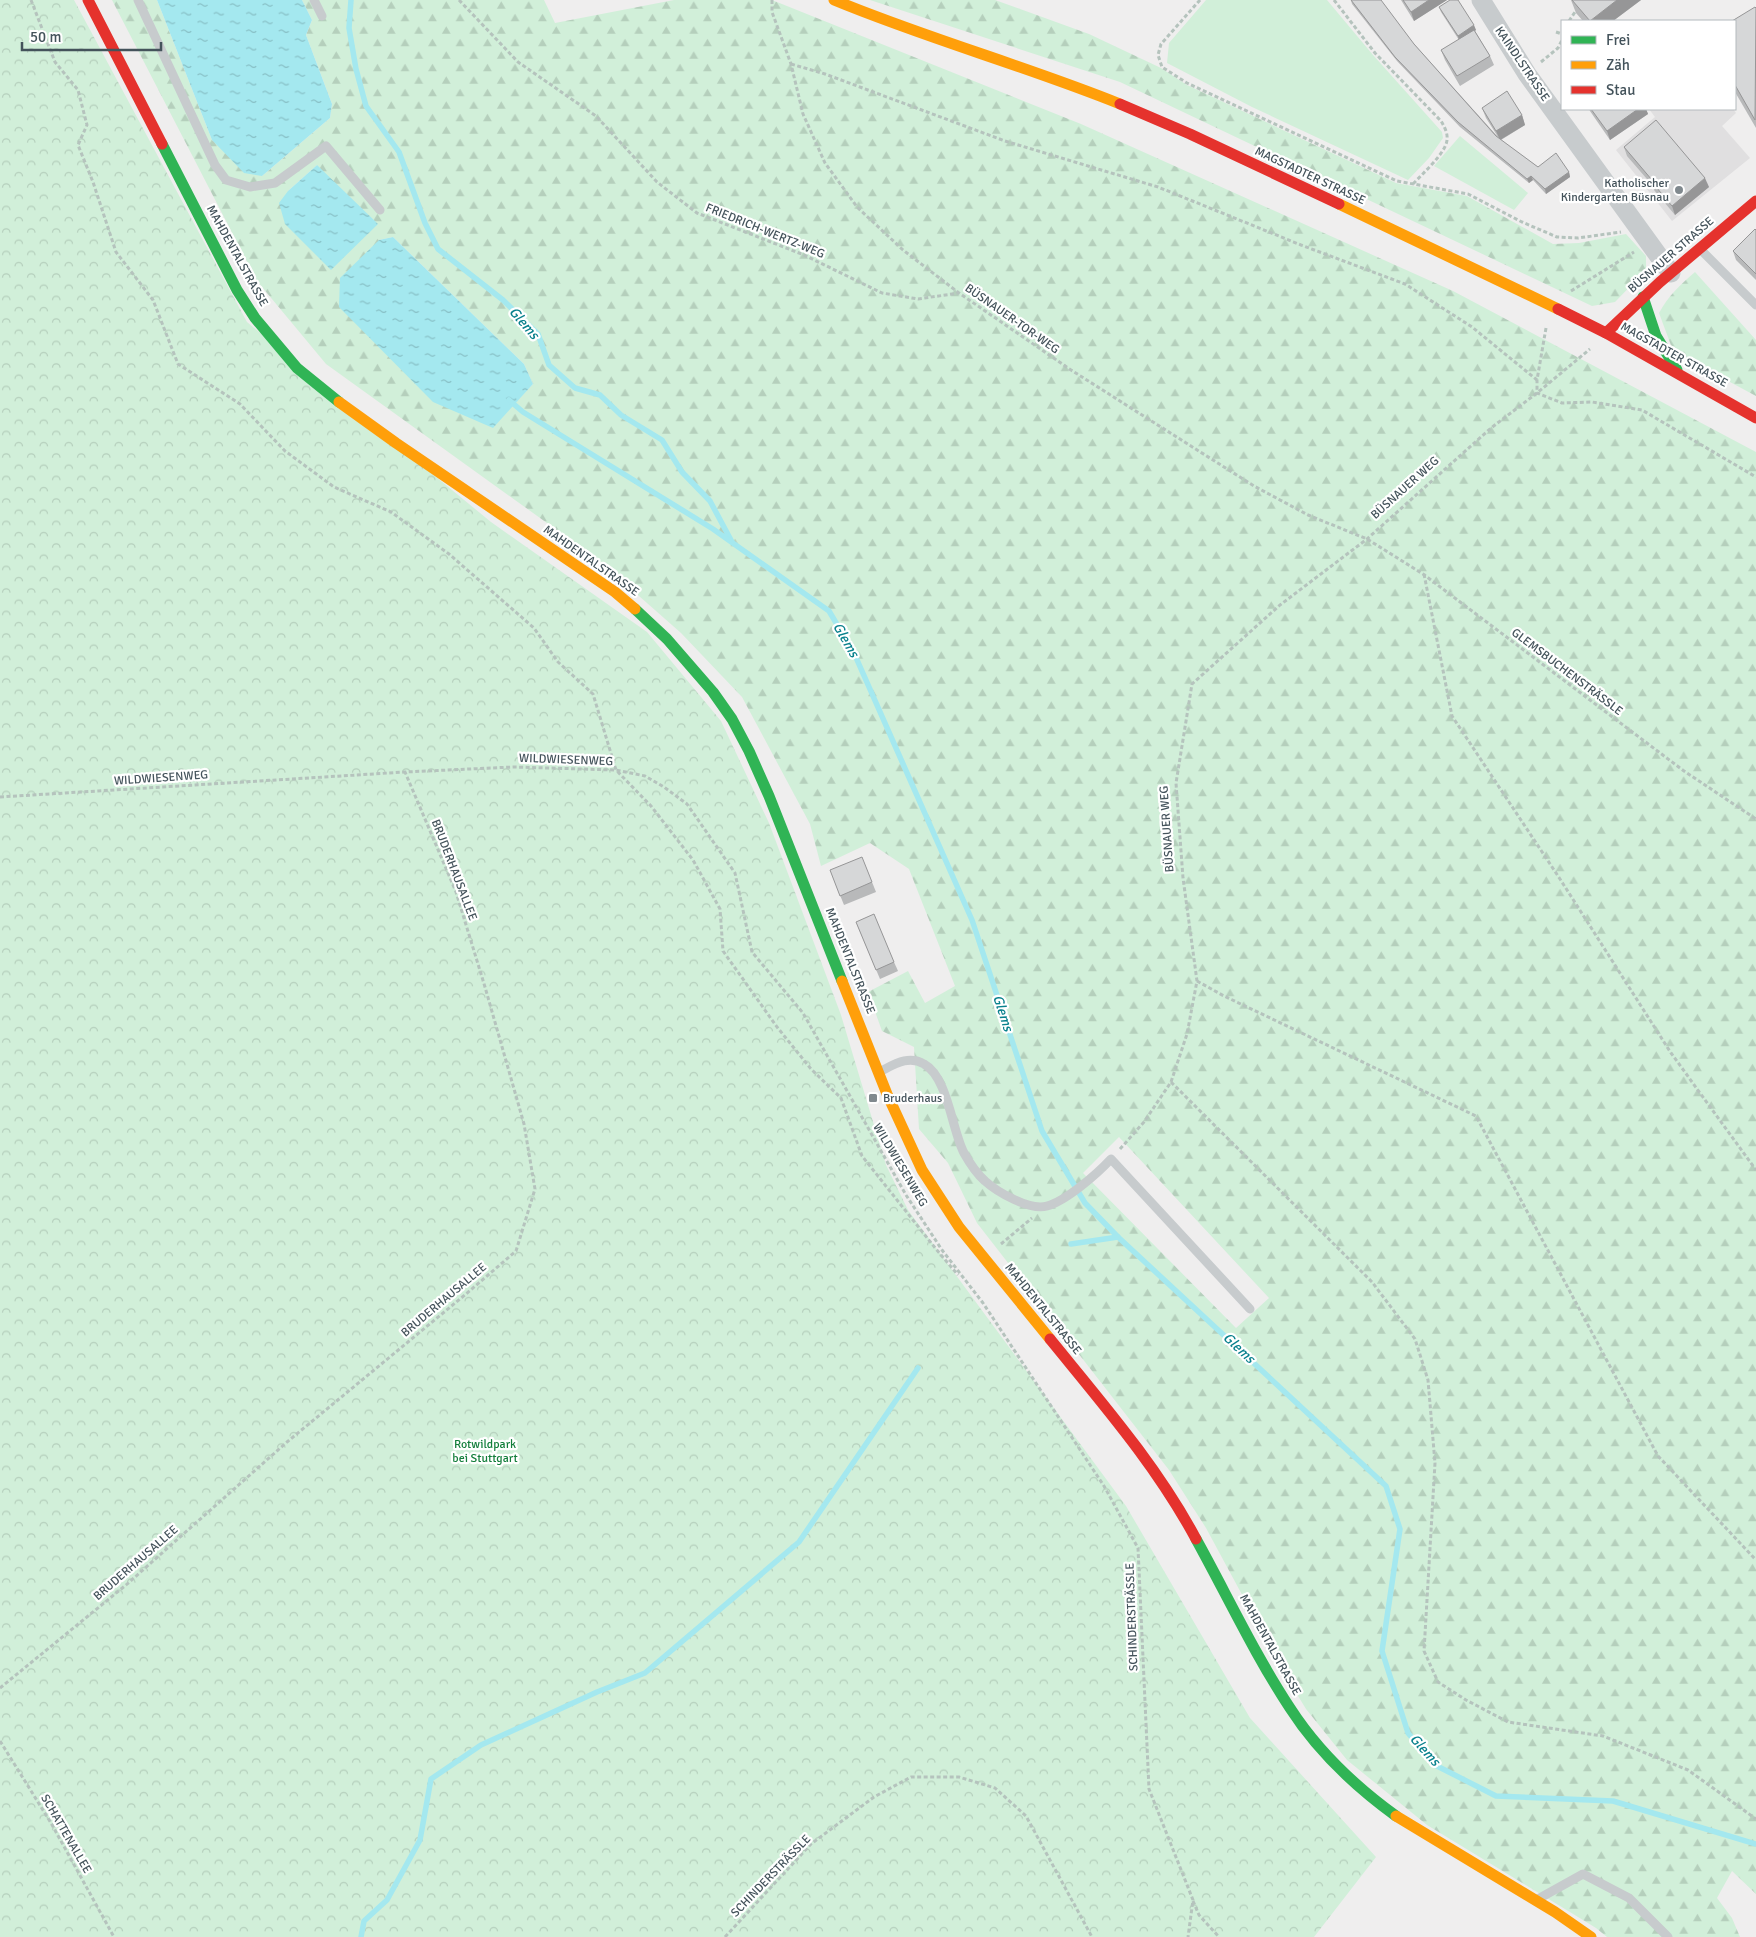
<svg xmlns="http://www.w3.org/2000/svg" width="1756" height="1937" font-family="Signika,sans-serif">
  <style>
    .education { fill: #e0dfe0 }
    .forest { fill: url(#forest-firs); fill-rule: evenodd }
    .park { fill: url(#park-crowns) }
    .garden { fill: #d1efd9 }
    .water { fill: url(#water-ripples) }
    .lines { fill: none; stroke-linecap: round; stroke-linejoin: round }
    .stream { stroke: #a4e8ef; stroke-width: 5.5 }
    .path { stroke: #b5c3bd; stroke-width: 3; stroke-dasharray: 4 2.5; stroke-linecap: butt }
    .lane { stroke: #c7cbcd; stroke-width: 9 }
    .street { stroke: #c7cbcd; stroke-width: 19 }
    .fast { stroke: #30b455; stroke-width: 11 }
    .slow { stroke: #ff9f0a; stroke-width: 11 }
    .jam { stroke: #e5322d; stroke-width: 11 }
    .wall { fill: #b8b9ba }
    .shaded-wall { fill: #969697 }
    .building { fill: #d6d7d8; stroke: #969697 }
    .poi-dot { fill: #80898e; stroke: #fff; stroke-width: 2 }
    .labels { text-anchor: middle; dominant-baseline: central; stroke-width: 4.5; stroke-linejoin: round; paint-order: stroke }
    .street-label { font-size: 12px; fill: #44535b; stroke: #fff }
    .poi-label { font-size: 12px; fill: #44535b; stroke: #fff; text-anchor: end }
    .park-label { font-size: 12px; fill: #137e3b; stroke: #fff }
    .water-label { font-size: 14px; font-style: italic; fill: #09818d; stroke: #fff }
  </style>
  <defs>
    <pattern id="forest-firs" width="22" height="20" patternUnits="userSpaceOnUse" patternTransform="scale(1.25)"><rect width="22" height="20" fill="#d1efd9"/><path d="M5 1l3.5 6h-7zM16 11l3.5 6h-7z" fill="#b5cfbc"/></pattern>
    <pattern id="park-crowns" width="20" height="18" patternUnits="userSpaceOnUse" patternTransform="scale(1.25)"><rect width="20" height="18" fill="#d1efd9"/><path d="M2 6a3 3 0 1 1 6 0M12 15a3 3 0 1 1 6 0" fill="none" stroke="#b5cfbc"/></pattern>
    <pattern id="water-ripples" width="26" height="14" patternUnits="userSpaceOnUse" patternTransform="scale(1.25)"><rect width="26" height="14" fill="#a4e8ef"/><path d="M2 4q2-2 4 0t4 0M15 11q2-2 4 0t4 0" fill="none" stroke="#87bfc5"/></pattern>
  </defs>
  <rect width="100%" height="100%" fill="#efeeee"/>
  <polygon class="education" points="1649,109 1733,109 1736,113 1722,126 1750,158 1672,221 1616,150 1655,117"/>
  <g class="forest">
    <path d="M112,0H157L212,140L262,176L330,118L332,104L306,35L312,20L302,0H544L555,23L674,0H772L1081,124L1453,291L1756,452V1894L1732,1871L1717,1898L1732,1918L1740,1937H1607L1596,1928L1427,1825L1347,1760L1306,1709L1287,1678L1206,1528L1169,1470L977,1223L948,1163L919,1129L914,1047L882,1031L868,992L908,971L925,1003L955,986L909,869L870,843L821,866L810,824L742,697L681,633L597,559L326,364L257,281ZM317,165L331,269L288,191ZM393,237L524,364L533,384L514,404L379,240ZM1119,1137L1269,1298L1236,1328L1083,1173Z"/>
    <polygon points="870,0 995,0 1089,34 1161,68 1187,85 1396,183 1467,196 1553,244 1579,243 1626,234 1646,256 1646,270 1615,302 1592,306 1120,82"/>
    <path d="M1695,272L1756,340V396L1689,360L1672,348L1659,313C1668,296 1680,285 1695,272Z"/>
  </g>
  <polygon class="park" points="0,0 74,0 247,322 491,522 647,632 721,721 769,823 841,1015 886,1165 908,1210 1126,1506 1250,1718 1376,1857 1314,1937 0,1937"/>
  <g class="garden">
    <polygon points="1206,0 1327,0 1373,55 1442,132 1443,138 1429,158 1408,180 1252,107 1167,63 1169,43"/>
    <polygon points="1460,136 1528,193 1514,210 1434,166"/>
  </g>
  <g class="water">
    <polygon points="157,0 302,0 312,20 306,35 332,104 330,118 262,176 244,173 212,140"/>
    <polygon points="317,165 378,224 331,270 285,224 279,203 288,191"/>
    <polygon points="393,237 524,364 533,384 493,428 433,402 339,307 340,278 379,240"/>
  </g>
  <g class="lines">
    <g class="stream">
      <polyline points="351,0 349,28 356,69 366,106 399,152 425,223 438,249 503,300 538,334 549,365 575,388 600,395 621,415 662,440 682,472 710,501 732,542"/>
      <polyline points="509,400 523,412 713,529 829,611 854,653 972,920 1042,1131 1085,1203 1118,1237 1386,1486 1400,1529 1382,1651 1408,1733 1435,1765 1496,1796 1613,1801 1756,1844"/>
      <polyline points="1071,1244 1118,1237"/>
      <polyline points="361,1937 364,1921 387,1900 420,1840 431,1779 481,1745 597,1692 645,1673 799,1542 918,1368"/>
    </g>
    <g class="path">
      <polyline points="31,0 55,62 78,90 87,125 78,145 93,182 116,252 153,300 178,364 240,404 285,451 334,487 391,512 449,554 534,628 558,662 593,694 616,770 651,806 693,860 720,909 723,951 777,1027 811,1069 841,1098 862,1156 936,1249 958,1275"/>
      <polyline points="459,0 518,62 596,116 657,182 697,213 804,255 882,293 918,299 959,293"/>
      <polyline points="772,0 772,12 791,64 803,114 825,163 857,207 903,250 959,293 1071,370 1254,486 1308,515 1367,539 1423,574 1684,771 1756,819"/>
      <polyline points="1200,0 1161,44 1158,55 1162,67 1187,83 1397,181 1468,194 1522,222 1557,237 1578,238 1621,232"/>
      <path d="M1334,0L1375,53L1441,121C1444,126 1448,133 1447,140C1446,153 1422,174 1413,184"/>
      <polyline points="1569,21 1577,9"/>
      <polyline points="1556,32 1562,34"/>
      <polyline points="1541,62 1558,48 1562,40"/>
      <polyline points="791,64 825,74 1005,141 1158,187 1301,245 1405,284 1472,327 1537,380"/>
      <polyline points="1571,291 1634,252"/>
      <polyline points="1546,328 1537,380 1537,393 1562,403 1592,402 1642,410 1756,477"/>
      <polyline points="1424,574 1452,716 1560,879 1671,1053 1756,1170"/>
      <polyline points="0,797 405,772 513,767 616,770 645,776 664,787 687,804 735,873 752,952 803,1013 906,1195 942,1250 983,1303 1104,1486 1138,1548 1149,1789 1193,1900 1188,1937"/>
      <polyline points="1197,981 1224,996 1476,1116 1658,1456 1756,1560"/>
      <polyline points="1171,1082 1372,1282 1415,1339 1428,1380 1435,1463 1424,1651 1438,1682 1466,1700 1508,1722 1603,1736 1688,1770 1756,1819"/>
      <polyline points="1120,1149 1144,1122 1171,1082 1187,1034 1197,981 1183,878 1176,783 1192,684 1280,605 1367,539 1491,428 1537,393 1590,349"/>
      <polyline points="1001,1244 1032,1218"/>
      <polyline points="0,1688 126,1585 287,1442 466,1294 516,1251 535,1189 524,1124 485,987 456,892 405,772"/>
      <polyline points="0,1741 51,1823 114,1937"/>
      <polyline points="1193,1901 1199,1915 1219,1937"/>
      <polyline points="725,1937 811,1844 874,1797 911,1777 959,1777 995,1788 1026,1816 1092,1937"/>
    </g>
    <g class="lane">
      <polyline points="138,0 215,165 226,180 250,187 275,183 326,146 380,210"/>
      <polyline points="314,0 322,16"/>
      <polyline points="1702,251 1756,305"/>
      <path d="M881,1071C895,1064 909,1055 924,1064C948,1077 952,1131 964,1153C969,1162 977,1174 985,1181C997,1192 1030,1211 1047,1206C1066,1201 1097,1174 1111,1159L1250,1309"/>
      <polyline points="1538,1899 1583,1874 1629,1898 1668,1937"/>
    </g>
    <polyline class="street" points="1481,0 1527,74 1671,273"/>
    <g class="fast">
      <polyline points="162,144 237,290 255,318 297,368 339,402"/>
      <polyline points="1643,297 1656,336 1677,370"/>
      <polyline points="635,609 667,639 713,692 732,719 749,751 769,796 842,981"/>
      <path d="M1196,1539C1227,1595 1255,1655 1290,1708C1317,1750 1356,1787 1396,1816"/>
    </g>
    <g class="slow">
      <path d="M834,0C928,39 1026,66 1120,104"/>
      <polyline points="1339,204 1558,309"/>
      <polyline points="339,402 396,443 615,592 635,609"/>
      <polyline points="842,981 887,1094 922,1170 959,1227 1050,1339"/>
      <polyline points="1396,1816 1555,1912 1591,1937"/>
    </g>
    <g class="jam">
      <polyline points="88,0 162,144"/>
      <polyline points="1120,104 1190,134 1339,204"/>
      <polyline points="1558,309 1606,333 1756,418"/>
      <polyline points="1606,333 1660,282 1756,201"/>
      <path d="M1050,1339C1102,1403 1157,1466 1196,1539"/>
    </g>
  </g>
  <g class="wall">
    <polygon points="1351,0 1414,44 1498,137 1486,118 1482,108 1522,115 1525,125 1501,140 1538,167 1569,172 1570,177 1546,194 1533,180 1529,183 1460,127 1397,61 1352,4"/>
    <polygon points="1401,0 1447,0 1414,21"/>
    <polygon points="1571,0 1641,0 1613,21 1583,21 1576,13"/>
    <polygon points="1439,7 1476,30 1475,31 1490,56 1494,65 1460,86 1445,60 1441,50 1459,40 1441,12"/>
    <polygon points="1756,8 1756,128 1735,92 1735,21"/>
    <polygon points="1589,109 1646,109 1648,114 1610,140 1590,111"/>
    <polygon points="1624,147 1709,187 1675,215 1654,190 1653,186 1627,156"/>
    <polygon points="1756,230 1756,280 1736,260 1733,251"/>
    <polygon points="830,870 872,882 876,892 844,905"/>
    <polygon points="856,922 894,962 898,971 880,979"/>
  </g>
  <g class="shaded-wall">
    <polygon points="1429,0 1447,0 1414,21 1411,12"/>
    <polygon points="1617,0 1641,0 1613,21 1590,21"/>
    <polygon points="1474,25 1476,30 1459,41 1458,36"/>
    <polygon points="1638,109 1646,109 1648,114 1610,140 1607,131"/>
    <polygon points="1522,115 1525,125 1500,140 1496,131"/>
    <polygon points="1569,172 1570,177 1546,194 1545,189"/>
    <polygon points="1531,176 1533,180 1529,183 1527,179"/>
    <polygon points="1705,178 1709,187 1675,215 1672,206"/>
  </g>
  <g class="building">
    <polygon points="1351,0 1381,0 1414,44 1496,136 1538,167 1556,153 1569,172 1545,189 1531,176 1527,179 1458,122 1395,57"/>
    <polygon points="1403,0 1429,0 1411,12"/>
    <polygon points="1450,0 1458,0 1474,25 1458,36 1439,7"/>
    <polygon points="1572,0 1617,0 1590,21"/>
    <polygon points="1755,7 1756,8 1755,120 1735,85 1735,21 1732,21"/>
    <polygon points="1474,30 1490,56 1457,76 1441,50"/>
    <polygon points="1507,91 1522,115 1496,131 1482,108"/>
    <polygon points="1591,109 1638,109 1607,131"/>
    <polygon points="1656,120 1705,178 1672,206 1651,181 1652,180 1624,147"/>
    <polygon points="1755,229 1756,230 1756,274 1733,251"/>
    <polygon points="862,857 872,882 840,896 830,870"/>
    <polygon points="874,914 894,962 876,970 856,922"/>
  </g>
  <g class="poi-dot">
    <circle cx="1679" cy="190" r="5"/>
    <rect x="868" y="1093" width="10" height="10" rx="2.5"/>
  </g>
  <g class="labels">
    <g class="street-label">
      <text transform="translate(1522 64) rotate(56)">KAINDLSTRASSE</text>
      <text transform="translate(1310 176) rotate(25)">MAGSTADTER STRASSE</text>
      <text transform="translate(765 231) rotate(22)">FRIEDRICH-WERTZ-WEG</text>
      <text transform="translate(1671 255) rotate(-41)">BÜSNAUER STRASSE</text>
      <text transform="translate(237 256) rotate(61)">MAHDENTALSTRASSE</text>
      <text transform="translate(1012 319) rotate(35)">BÜSNAUER-TOR-WEG</text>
      <text transform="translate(1674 355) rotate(29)">MAGSTADTER STRASSE</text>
      <text transform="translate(1405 488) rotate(-42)">BÜSNAUER WEG</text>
      <text transform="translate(591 561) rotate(35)">MAHDENTALSTRASSE</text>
      <text transform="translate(1567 672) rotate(37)">GLEMSBUCHENSTRÄSSLE</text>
      <text transform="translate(566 760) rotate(2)">WILDWIESENWEG</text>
      <text transform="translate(161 778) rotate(-4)">WILDWIESENWEG</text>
      <text transform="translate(1167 829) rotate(-94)">BÜSNAUER WEG</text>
      <text transform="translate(454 870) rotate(69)">BRUDERHAUSALLEE</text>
      <text transform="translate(850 961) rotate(68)">MAHDENTALSTRASSE</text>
      <text transform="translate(900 1165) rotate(59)">WILDWIESENWEG</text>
      <text transform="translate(444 1300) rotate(-40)">BRUDERHAUSALLEE</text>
      <text transform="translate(1043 1309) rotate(51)">MAHDENTALSTRASSE</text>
      <text transform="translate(136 1563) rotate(-41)">BRUDERHAUSALLEE</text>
      <text transform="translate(1132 1617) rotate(-92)">SCHINDERSTRÄSSLE</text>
      <text transform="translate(1270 1645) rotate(61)">MAHDENTALSTRASSE</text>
      <text transform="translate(66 1834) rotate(60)">SCHATTENALLEE</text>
      <text transform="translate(771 1876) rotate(-46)">SCHINDERSTRÄSSLE</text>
    </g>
    <g class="poi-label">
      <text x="1669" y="183">Katholischer<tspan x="1669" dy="14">Kindergarten Büsnau</tspan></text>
      <text x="883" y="1098" text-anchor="start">Bruderhaus</text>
    </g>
    <g class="park-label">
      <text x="485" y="1444">Rotwildpark<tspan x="485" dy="14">bei Stuttgart</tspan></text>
    </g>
    <g class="water-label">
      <text transform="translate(524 323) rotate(49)">Glems</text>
      <text transform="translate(846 640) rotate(60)">Glems</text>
      <text transform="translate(1003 1013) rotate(72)">Glems</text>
      <text transform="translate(1239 1348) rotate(43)">Glems</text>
      <text transform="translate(1425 1750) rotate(48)">Glems</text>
    </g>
  </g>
  <rect x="1561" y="20" width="175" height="90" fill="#ffffff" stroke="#b4babd"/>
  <rect x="1571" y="36" width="25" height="8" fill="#30b455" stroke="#b4babd"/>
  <text x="1606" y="45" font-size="15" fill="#44535b">Frei</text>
  <rect x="1571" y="61" width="25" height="8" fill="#ff9f0a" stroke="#b4babd"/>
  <text x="1606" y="70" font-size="15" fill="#44535b">Zäh</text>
  <rect x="1571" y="86" width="25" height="8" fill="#e5322d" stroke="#b4babd"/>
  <text x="1606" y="95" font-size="15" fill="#44535b">Stau</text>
  <path d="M22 42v8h139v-8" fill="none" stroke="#44535b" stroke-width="2.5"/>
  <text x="30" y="42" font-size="15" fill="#44535b" stroke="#ffffff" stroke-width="4" paint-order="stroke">50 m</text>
</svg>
